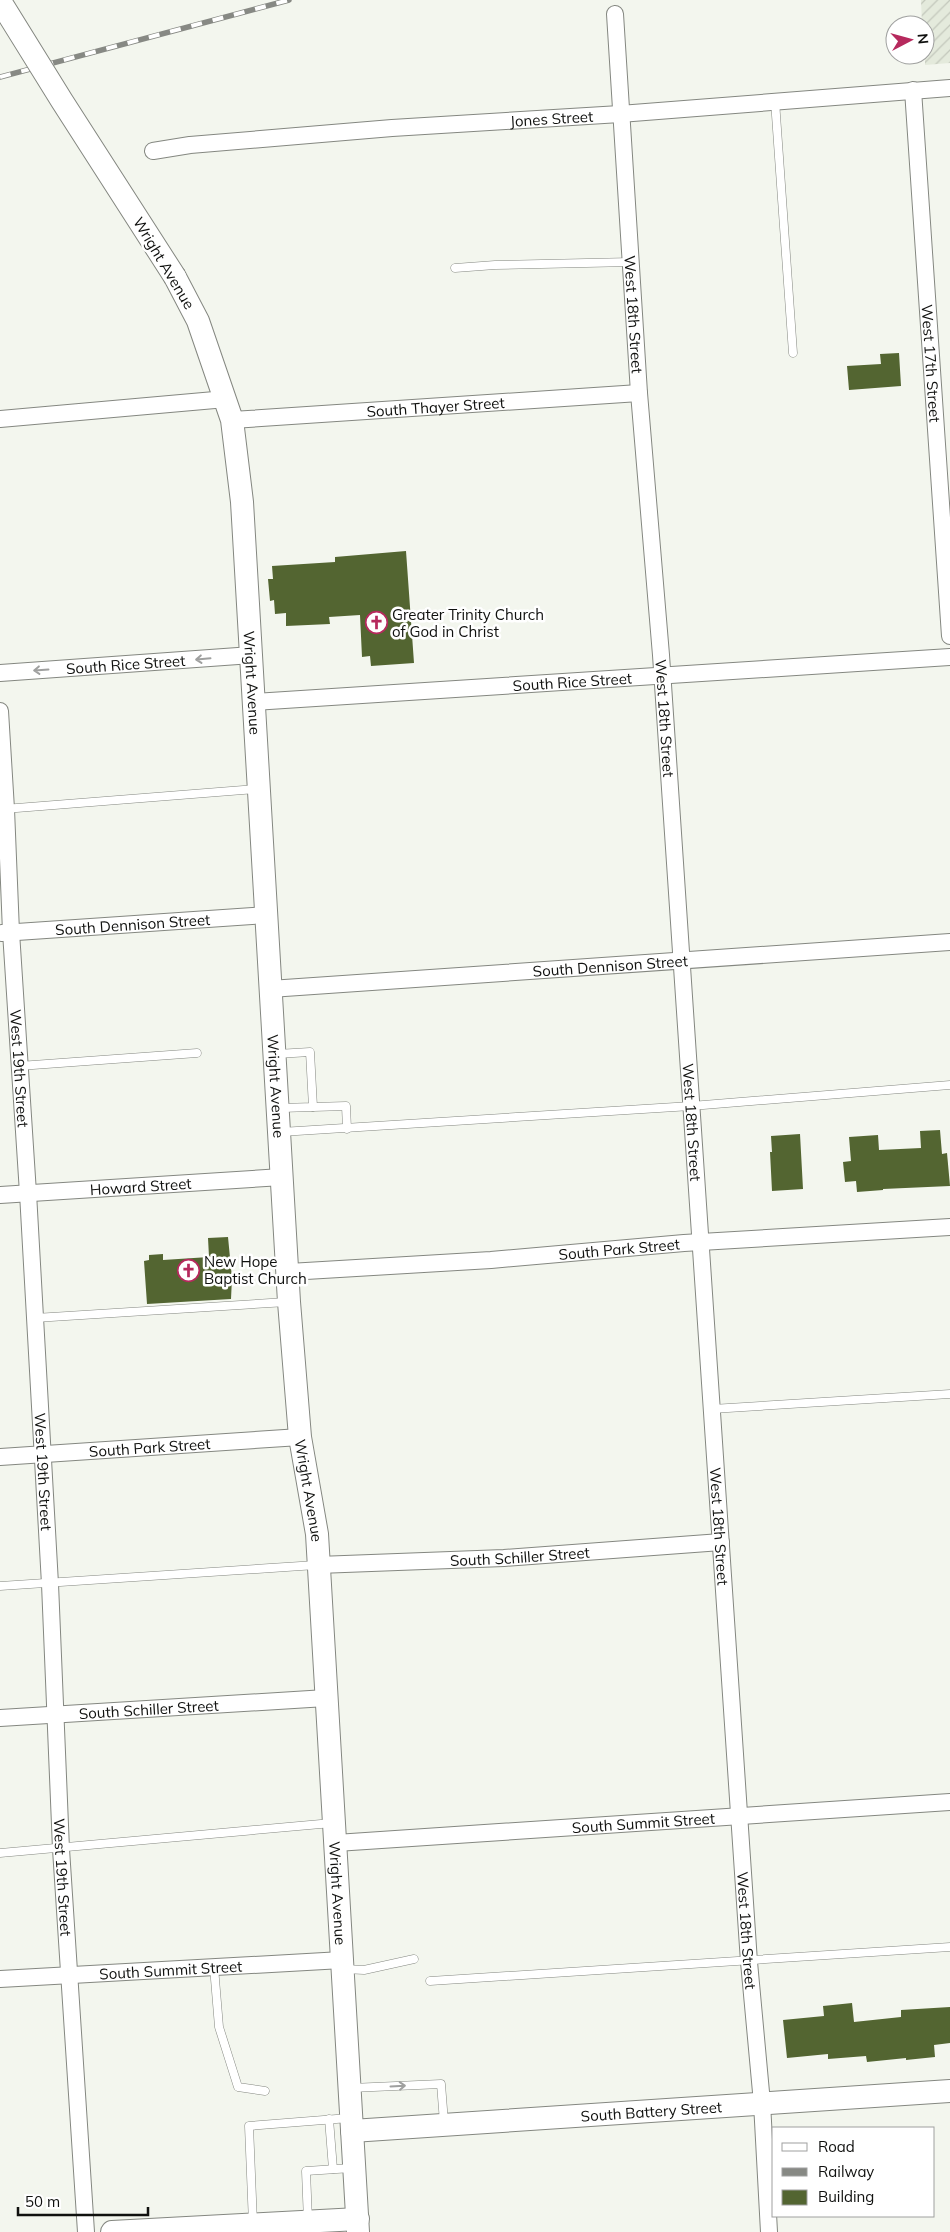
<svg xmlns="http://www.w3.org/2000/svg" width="950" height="2232" font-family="Mulish,sans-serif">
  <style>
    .industrial { fill: url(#industrial-furrows) }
    .building { fill: #536531 }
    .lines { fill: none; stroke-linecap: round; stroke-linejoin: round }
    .lane-casing { stroke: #848780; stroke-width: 9 }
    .street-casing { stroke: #848780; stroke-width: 18 }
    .secondary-casing { stroke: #848780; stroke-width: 24 }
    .lane { stroke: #fff; stroke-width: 8 }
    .street { stroke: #fff; stroke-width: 16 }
    .secondary { stroke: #fff; stroke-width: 22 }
    .rail-casing { stroke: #878984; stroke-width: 5.5 }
    .rail { stroke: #fff; stroke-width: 4; stroke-dasharray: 11; stroke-linecap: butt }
    .secondary-bridge-casing { stroke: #848780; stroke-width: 24; stroke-linecap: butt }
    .secondary-bridge { stroke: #fff; stroke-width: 22 }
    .oneway { stroke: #9fa09f }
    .labels { text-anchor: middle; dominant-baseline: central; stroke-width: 5; stroke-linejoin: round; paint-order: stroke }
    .street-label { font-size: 15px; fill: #10110f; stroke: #fff }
    .poi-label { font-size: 15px; fill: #10110f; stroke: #fff; text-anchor: start }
  </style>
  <defs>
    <pattern id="industrial-furrows" width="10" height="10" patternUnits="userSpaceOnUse" patternTransform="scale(1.25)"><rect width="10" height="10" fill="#e4eadc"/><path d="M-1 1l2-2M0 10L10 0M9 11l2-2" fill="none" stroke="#c3c8bc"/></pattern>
  </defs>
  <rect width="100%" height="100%" fill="#f3f6ee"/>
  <polygon class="industrial" points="921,0 950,0 950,63 925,65 925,25 922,25"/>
  <g class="building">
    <polygon points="899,353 901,386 849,390 847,366 881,364 880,354"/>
    <polygon points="406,551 414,663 371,666 370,656 362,657 360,615 329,617 330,624 286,626 286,613 275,614 274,600 270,601 268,579 273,579 272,566 335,562 335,557"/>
    <polygon points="940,1130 942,1154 947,1153 950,1186 883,1189 883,1190 857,1192 856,1181 845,1182 843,1162 851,1161 849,1137 878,1135 879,1150 921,1148 920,1131"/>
    <polygon points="800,1134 803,1189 772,1191 770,1152 772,1152 771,1136"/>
    <polygon points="228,1237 232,1278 231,1299 147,1304 144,1261 149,1260 149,1255 163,1254 163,1260 209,1257 208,1238"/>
    <polygon points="852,2003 854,2022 901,2017 901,2010 950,2007 950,2043 934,2045 935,2057 906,2060 906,2058 867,2062 866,2056 828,2059 828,2054 787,2058 783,2020 824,2016 823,2006"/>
  </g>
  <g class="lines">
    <defs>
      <g id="lane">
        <polyline points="775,101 793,353"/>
        <polyline points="455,268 495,265 631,262"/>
        <polyline points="4,809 256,789"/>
        <polyline points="277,1054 310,1052 313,1107 281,1108"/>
        <polyline points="19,1066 197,1053"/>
        <polyline points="313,1107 346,1106 347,1129"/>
        <polyline points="281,1132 691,1106 950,1085"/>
        <polyline points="35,1318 287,1302"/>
        <polyline points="712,1409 950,1394"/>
        <polyline points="0,1586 316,1565"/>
        <polyline points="0,1853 332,1823"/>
        <polyline points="214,1967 219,2027 238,2087 265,2091"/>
        <polyline points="344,1969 364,1970 414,1959"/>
        <polyline points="430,1981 950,1947"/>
        <polyline points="351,2088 441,2084 444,2122"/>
        <polyline points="329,2119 333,2169"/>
        <polyline points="308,2221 306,2171 352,2168"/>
        <polyline points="253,2223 249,2126 349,2118"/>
      </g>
      <g id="street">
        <path id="s1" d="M615,14L639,393L661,655L749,1962L762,2103L769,2232"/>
        <path id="s2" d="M913,90L950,636"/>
        <path id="s3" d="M153,151L190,145L392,128L620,114L950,88"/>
        <polyline points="0,419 226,399"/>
        <path id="s4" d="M232,420L639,393"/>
        <path id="s5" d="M0,673L252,655"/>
        <path id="s6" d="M253,702L950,657"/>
        <path id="s7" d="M0,711L6,809L11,932L28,1193L50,1584L61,1849L86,2232"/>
        <path id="s8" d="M2,933L266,915"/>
        <path id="s9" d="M270,989L950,942"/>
        <path id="s10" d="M0,1195L282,1177"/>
        <path id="s11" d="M289,1272L491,1260L684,1243L950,1227"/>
        <path id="s12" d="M0,1457L300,1437"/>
        <path id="s13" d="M318,1565L504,1558L721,1542"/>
        <path id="s14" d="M0,1718L326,1698"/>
        <path id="s15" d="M336,1843L950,1802"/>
        <path id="s16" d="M0,1979L342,1960"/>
      </g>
      <g id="secondary">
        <path id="s17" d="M175,277L198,321L232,420L242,502L289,1302L300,1437L317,1534L358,2232"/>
        <path id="s18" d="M352,2131L950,2091"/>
        <polyline points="112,2232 358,2219"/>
      </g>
    </defs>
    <use href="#lane" class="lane-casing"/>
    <use href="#street" class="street-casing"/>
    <use href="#secondary" class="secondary-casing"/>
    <use href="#lane" class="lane"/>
    <use href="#street" class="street"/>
    <use href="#secondary" class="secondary"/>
    <defs>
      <polyline id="rail" points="0,77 289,0"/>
    </defs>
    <use href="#rail" class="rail-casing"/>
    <use href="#rail" class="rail"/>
    <defs>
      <polyline id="secondary-bridge" points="0,1 62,101 175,277"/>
    </defs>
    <use href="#secondary-bridge" class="secondary-bridge-casing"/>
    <use href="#secondary-bridge" class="secondary-bridge"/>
  </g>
  <defs><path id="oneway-shaft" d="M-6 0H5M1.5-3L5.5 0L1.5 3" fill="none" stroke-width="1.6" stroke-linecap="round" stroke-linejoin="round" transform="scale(1.25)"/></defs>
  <g class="oneway">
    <use href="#oneway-shaft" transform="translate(203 659) rotate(175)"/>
    <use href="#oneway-shaft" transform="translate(41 670) rotate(176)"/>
    <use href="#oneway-shaft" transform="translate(398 2086) rotate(-3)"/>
  </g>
  <defs>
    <symbol id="church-ring" viewBox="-11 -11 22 22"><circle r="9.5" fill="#fff" stroke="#b6295d" stroke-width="1.5"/><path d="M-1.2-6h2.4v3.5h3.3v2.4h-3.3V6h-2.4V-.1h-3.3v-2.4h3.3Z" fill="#b6295d"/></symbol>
  </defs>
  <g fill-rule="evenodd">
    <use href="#church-ring" x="364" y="610" width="25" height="25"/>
    <use href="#church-ring" x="176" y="1258" width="25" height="25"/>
  </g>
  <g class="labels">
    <g class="street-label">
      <text stroke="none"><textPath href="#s3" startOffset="400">Jones Street</textPath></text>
      <text transform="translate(164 263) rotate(59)">Wright Avenue</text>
      <text stroke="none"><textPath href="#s1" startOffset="301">West 18th Street</textPath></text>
      <text stroke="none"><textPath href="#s2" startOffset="274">West 17th Street</textPath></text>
      <text stroke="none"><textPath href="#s4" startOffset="204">South Thayer Street</textPath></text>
      <text stroke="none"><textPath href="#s5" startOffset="126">South Rice Street</textPath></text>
      <text stroke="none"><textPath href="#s17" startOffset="418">Wright Avenue</textPath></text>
      <text stroke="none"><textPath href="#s6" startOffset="320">South Rice Street</textPath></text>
      <text stroke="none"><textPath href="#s1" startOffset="706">West 18th Street</textPath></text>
      <text stroke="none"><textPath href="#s8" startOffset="131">South Dennison Street</textPath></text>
      <text stroke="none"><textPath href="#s9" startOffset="341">South Dennison Street</textPath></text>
      <text stroke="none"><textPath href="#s7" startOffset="358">West 19th Street</textPath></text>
      <text stroke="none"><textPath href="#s17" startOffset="822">Wright Avenue</textPath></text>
      <text stroke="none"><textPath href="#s1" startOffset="1111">West 18th Street</textPath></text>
      <text stroke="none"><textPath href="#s10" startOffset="141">Howard Street</textPath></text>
      <text stroke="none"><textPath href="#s11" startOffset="331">South Park Street</textPath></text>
      <text stroke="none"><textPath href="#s12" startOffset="150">South Park Street</textPath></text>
      <text stroke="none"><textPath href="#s7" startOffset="762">West 19th Street</textPath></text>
      <text stroke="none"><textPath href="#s17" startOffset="1228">Wright Avenue</textPath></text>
      <text stroke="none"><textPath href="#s1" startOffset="1516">West 18th Street</textPath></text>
      <text stroke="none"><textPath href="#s13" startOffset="202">South Schiller Street</textPath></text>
      <text stroke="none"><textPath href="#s14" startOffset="149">South Schiller Street</textPath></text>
      <text stroke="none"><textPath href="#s15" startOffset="308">South Summit Street</textPath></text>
      <text stroke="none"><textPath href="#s7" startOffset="1168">West 19th Street</textPath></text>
      <text stroke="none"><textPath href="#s17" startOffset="1632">Wright Avenue</textPath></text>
      <text stroke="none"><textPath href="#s1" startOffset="1921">West 18th Street</textPath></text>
      <text stroke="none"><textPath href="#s16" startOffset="171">South Summit Street</textPath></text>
      <text stroke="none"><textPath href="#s18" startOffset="300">South Battery Street</textPath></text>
    </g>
    <g class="poi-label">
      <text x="392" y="614">Greater Trinity Church<tspan x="392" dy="17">of God in Christ</tspan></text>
      <text x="204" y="1261">New Hope<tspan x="204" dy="17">Baptist Church</tspan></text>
    </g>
  </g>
  <rect x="772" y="2127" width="162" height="90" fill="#ffffff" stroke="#9fa09f"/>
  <rect x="782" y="2143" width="25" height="8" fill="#ffffff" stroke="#9fa09f"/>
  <text x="818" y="2152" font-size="15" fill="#10110f">Road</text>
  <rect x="782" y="2168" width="25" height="8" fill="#878984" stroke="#9fa09f"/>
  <text x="818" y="2177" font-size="15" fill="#10110f">Railway</text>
  <rect x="782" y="2190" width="25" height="15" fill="#536531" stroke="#9fa09f"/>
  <text x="818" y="2202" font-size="15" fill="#10110f">Building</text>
  <g transform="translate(910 40) rotate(84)"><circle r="24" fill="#ffffff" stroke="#9fa09f"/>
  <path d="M0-4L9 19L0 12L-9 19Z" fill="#b6295d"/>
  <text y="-8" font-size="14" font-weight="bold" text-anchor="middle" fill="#10110f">N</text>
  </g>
  <path d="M18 2207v8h130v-8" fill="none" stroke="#10110f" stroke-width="2.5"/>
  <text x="25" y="2207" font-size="15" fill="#10110f" stroke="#ffffff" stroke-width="4" paint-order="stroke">50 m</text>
</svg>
